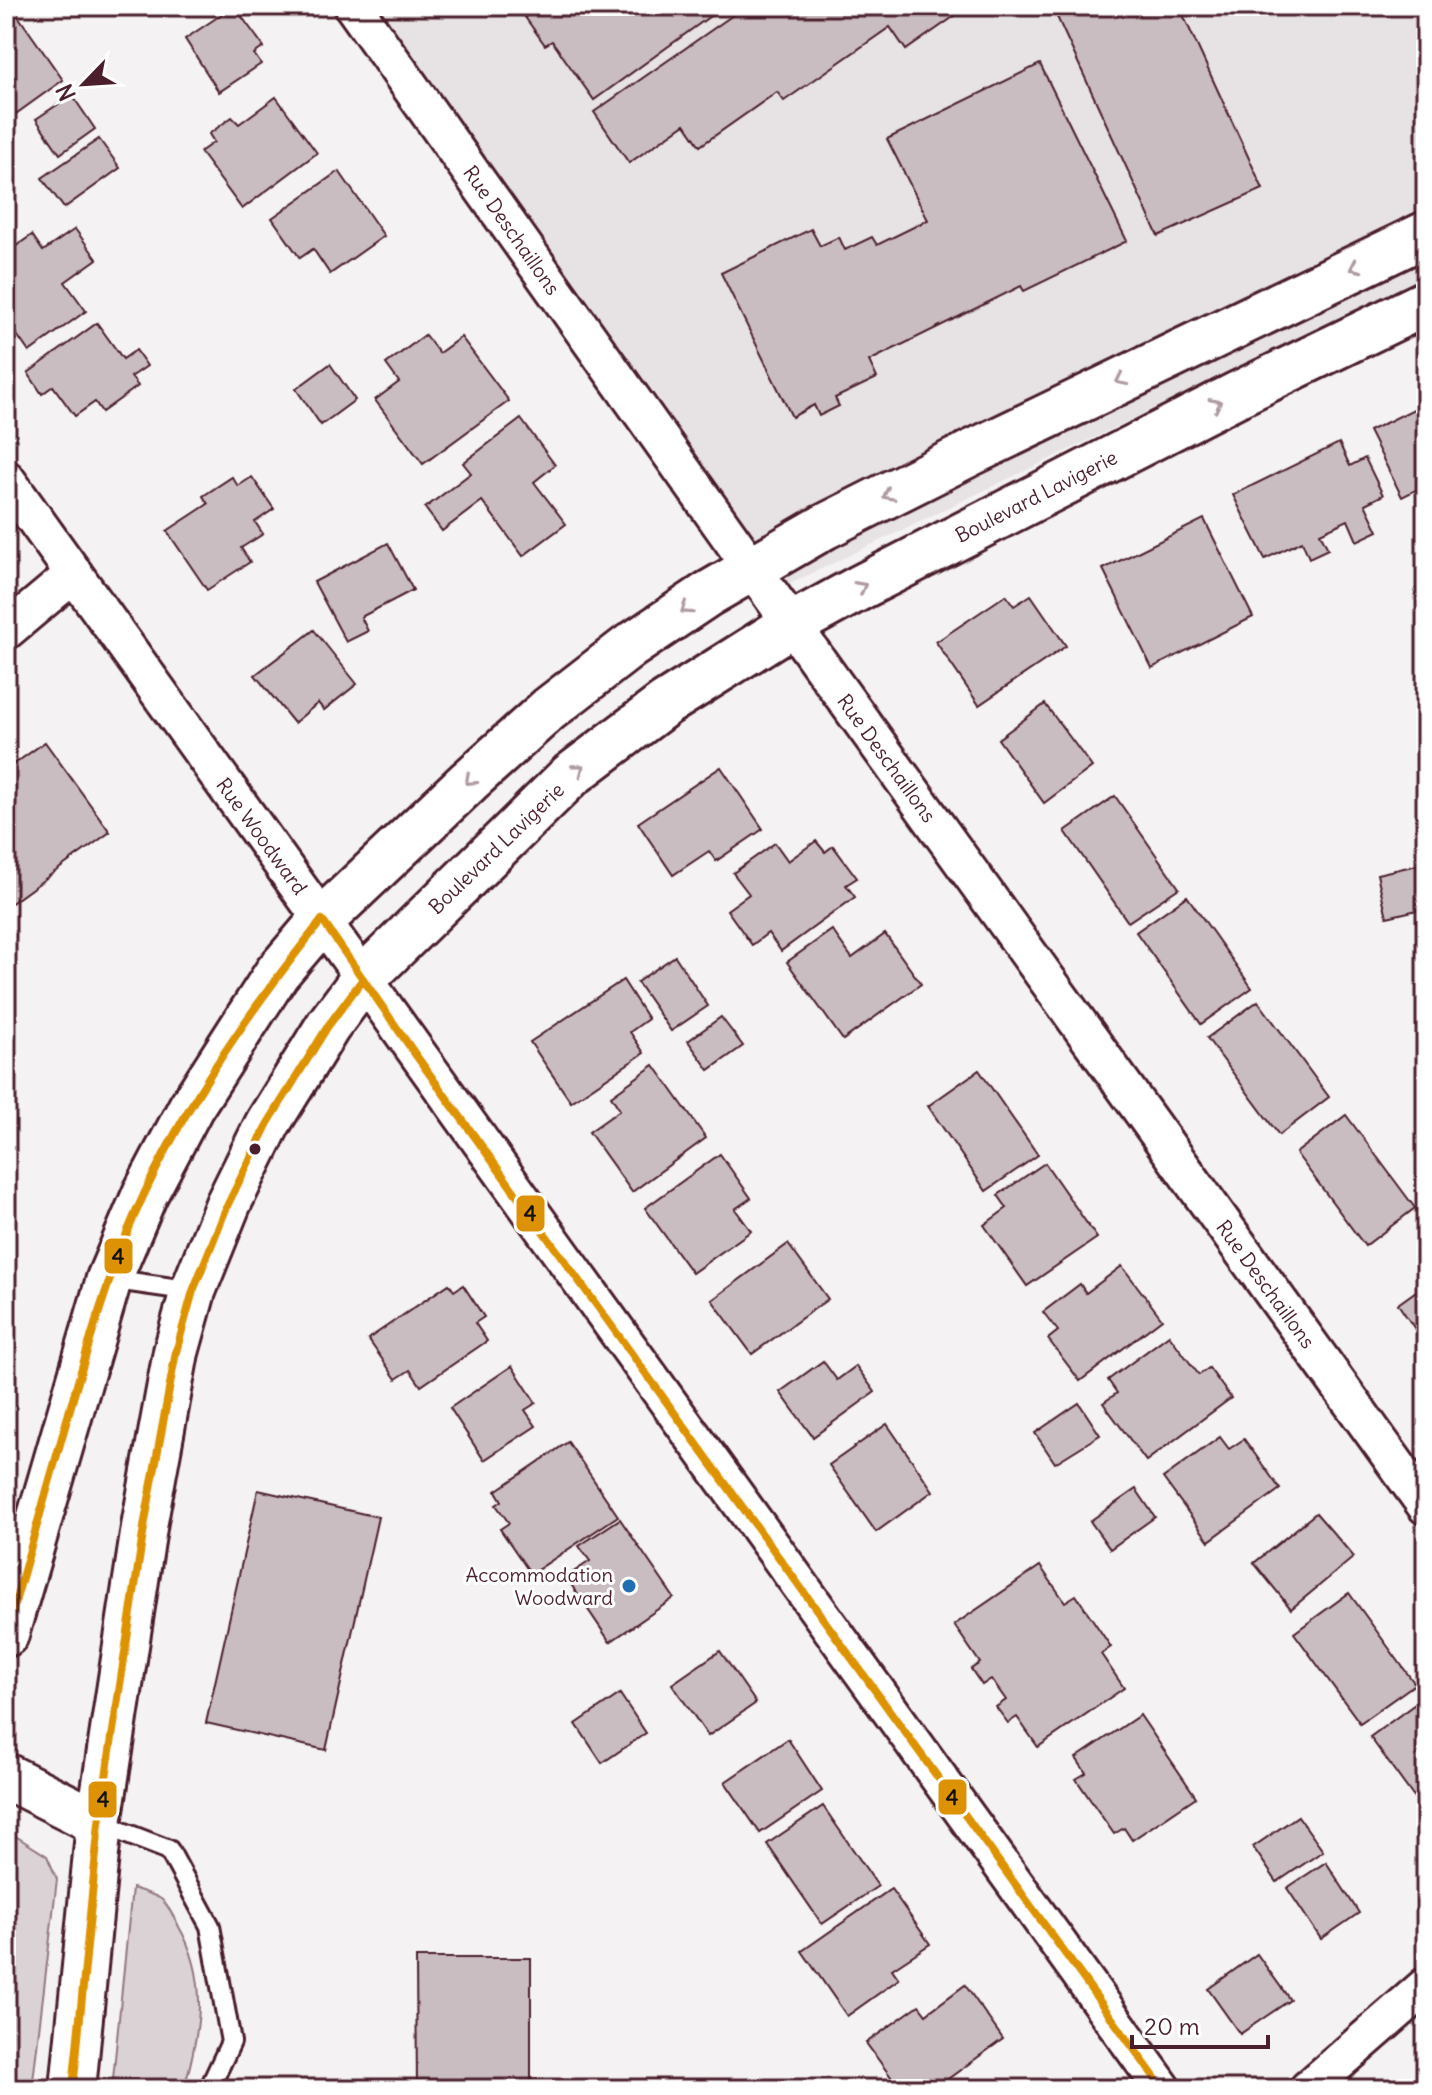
<svg xmlns="http://www.w3.org/2000/svg" width="1432" height="2095" font-family="Delius,sans-serif">
  <style>
    .built { fill: #e7e2e3 }
    .green { fill: #dbd2d5; stroke: #927880; stroke-width: 2 }
    .building { fill: #cabdc1; stroke: #4a1f2b; stroke-width: 2 }
    .lines { fill: none; stroke-linecap: round; stroke-linejoin: round }
    .lane-casing { stroke: #4a1f2b; stroke-width: 24 }
    .street-casing { stroke: #4a1f2b; stroke-width: 42 }
    .secondary-casing { stroke: #4a1f2b; stroke-width: 50 }
    .lane { stroke: #fff; stroke-width: 18 }
    .street { stroke: #fff; stroke-width: 36 }
    .secondary { stroke: #fff; stroke-width: 44 }
    .bus-1-casing { stroke: #fff; stroke-width: 14 }
    .bus-1 { stroke: #dd9206; stroke-width: 8 }
    .oneway { stroke: #ae9aa0 }
    .bus-dot { fill: #4a1f2b; stroke: #fff; stroke-width: 3 }
    .poi-dot { fill: #1f6fb2; stroke: #fff; stroke-width: 3 }
    .labels { text-anchor: middle; dominant-baseline: central; stroke-width: 6; stroke-linejoin: round; paint-order: stroke }
    .street-label { font-size: 20px; fill: #4a1f2b; stroke: #fff }
    .poi-label { font-size: 20px; fill: #4a1f2b; stroke: #fff; text-anchor: end }
    .line-badge { stroke: #fff; stroke-width: 3 }
    .pale-badge-label { font-size: 22px; text-anchor: middle; font-weight: bold; fill: #111 }
  </style>
  <rect width="100%" height="100%" fill="#f4f2f2"/>
  <filter id="ink" filterUnits="userSpaceOnUse"><feTurbulence type="fractalNoise" baseFrequency=".0125" numOctaves="2"/><feDisplacementMap in="SourceGraphic" scale="16" xChannelSelector="R" yChannelSelector="G"/><feConvolveMatrix kernelMatrix="1 2 1 2 8 2 1 2 1" color-interpolation-filters="sRGB"/></filter>
  <g filter="url(#ink)">
    <polygon class="built" points="358,6 1426,6 1426,278 779,589"/>
    <g class="green">
      <polygon points="6,1830 47,1856 57,1879 32,2089 6,2089"/>
      <path d="M132,1888C141,1891 153,1894 161,1899C168,1904 174,1918 178,1925C210,1980 200,2031 184,2089H112Z"/>
    </g>
    <g class="building">
      <polygon points="11,6 63,80 6,121 6,10"/>
      <polygon points="234,6 264,47 254,54 261,64 219,92 185,39"/>
      <polygon points="517,6 724,6 594,100 552,41 545,45"/>
      <polygon points="746,6 969,6 906,50 890,27 784,101 777,92 700,146 685,124 629,163 594,112"/>
      <polygon points="1052,6 1179,6 1263,189 1158,236"/>
      <polygon points="1040,64 1127,241 1024,291 1021,286 869,361 877,378 835,398 839,406 819,416 814,405 792,417 721,273 811,229 820,246 839,237 845,250 872,237 877,245 928,220 887,139"/>
      <polygon points="72,95 95,129 60,154 36,119"/>
      <polygon points="276,97 317,153 242,209 200,152 214,142 209,134 232,117 239,124"/>
      <polygon points="99,139 120,168 64,208 42,178"/>
      <polygon points="339,171 384,236 330,274 313,249 300,258 272,218"/>
      <polygon points="75,229 97,259 65,282 86,311 29,352 6,319 6,253 32,235 43,251"/>
      <polygon points="97,323 123,359 136,350 147,366 131,377 138,386 102,412 95,402 75,416 53,386 42,394 28,373"/>
      <polygon points="425,335 439,353 461,337 509,401 423,464 375,400 399,382 386,364"/>
      <polygon points="330,364 355,400 321,425 296,389"/>
      <polygon points="1426,403 1426,485 1402,497 1369,431"/>
      <polygon points="521,419 555,465 534,482 566,524 523,556 482,501 442,531 425,508 471,473 463,463"/>
      <polygon points="1339,443 1350,466 1365,458 1383,495 1365,504 1378,531 1357,541 1348,520 1320,533 1328,549 1309,558 1302,541 1265,559 1233,495"/>
      <polygon points="232,477 238,486 252,477 274,509 255,522 263,534 241,548 250,562 207,590 167,531 208,504 203,496"/>
      <polygon points="1204,519 1253,617 1152,668 1103,569"/>
      <polygon points="388,543 413,590 361,617 368,631 346,642 314,582"/>
      <polygon points="1006,595 1014,606 1031,595 1066,646 979,705 936,642"/>
      <polygon points="314,630 357,684 324,710 318,703 294,723 255,675"/>
      <polygon points="1045,704 1092,767 1044,803 998,739"/>
      <polygon points="45,742 110,832 6,907 6,770"/>
      <polygon points="721,767 763,829 716,861 709,851 673,875 638,823"/>
      <polygon points="1115,796 1179,888 1128,922 1065,831"/>
      <polygon points="816,841 825,852 833,846 857,878 846,885 855,897 781,951 768,933 752,945 727,910 749,894 733,873 775,843 788,861"/>
      <polygon points="1426,863 1426,908 1387,917 1377,874"/>
      <polygon points="1187,896 1252,988 1201,1024 1136,932"/>
      <polygon points="832,930 852,958 885,934 921,984 843,1040 787,962"/>
      <polygon points="675,956 708,1006 671,1031 637,982"/>
      <polygon points="623,980 648,1019 630,1032 644,1053 571,1102 530,1042"/>
      <polygon points="1258,1001 1329,1097 1279,1135 1207,1038"/>
      <polygon points="721,1017 743,1046 709,1070 688,1041"/>
      <polygon points="654,1065 706,1138 632,1192 589,1132 620,1110 611,1096"/>
      <polygon points="979,1070 1038,1155 986,1191 928,1106"/>
      <polygon points="1346,1115 1415,1208 1365,1246 1296,1153"/>
      <polygon points="720,1154 751,1198 735,1209 751,1231 692,1273 645,1208"/>
      <polygon points="1045,1163 1097,1238 1027,1286 984,1225 1007,1208 998,1195"/>
      <polygon points="788,1244 828,1299 752,1354 712,1300"/>
      <polygon points="1122,1266 1162,1319 1080,1381 1048,1339 1058,1331 1043,1312 1080,1284 1086,1293"/>
      <polygon points="449,1284 454,1291 463,1285 484,1317 475,1323 487,1341 421,1386 410,1370 396,1379 368,1339"/>
      <polygon points="1426,1284 1426,1334 1424,1331 1419,1335 1398,1304"/>
      <polygon points="1169,1335 1199,1375 1209,1368 1231,1398 1146,1461 1103,1403 1117,1393 1108,1380"/>
      <polygon points="823,1361 837,1380 856,1366 875,1392 813,1437 780,1392"/>
      <polygon points="512,1366 536,1403 525,1410 536,1426 484,1460 450,1408"/>
      <polygon points="1079,1403 1100,1435 1055,1463 1035,1433"/>
      <polygon points="887,1424 933,1491 876,1532 829,1465"/>
      <polygon points="1220,1437 1229,1449 1244,1439 1280,1489 1209,1541 1163,1478"/>
      <polygon points="568,1442 618,1516 531,1574 500,1529 509,1523 496,1505 502,1501 496,1491"/>
      <polygon points="1136,1489 1155,1517 1110,1549 1090,1521"/>
      <polygon points="258,1490 378,1517 326,1750 206,1723"/>
      <polygon points="1316,1513 1354,1557 1291,1609 1254,1563"/>
      <polygon points="620,1519 674,1598 610,1642 566,1577 590,1561 579,1546"/>
      <polygon points="1040,1566 1065,1602 1076,1595 1111,1647 1101,1654 1124,1688 1038,1747 1017,1717 1008,1723 996,1707 1006,1700 991,1679 982,1685 971,1669 980,1663 954,1625"/>
      <polygon points="1349,1593 1415,1684 1360,1723 1294,1633"/>
      <polygon points="720,1651 756,1703 708,1736 672,1684"/>
      <polygon points="620,1694 646,1733 602,1763 576,1724"/>
      <polygon points="1422,1699 1426,1705 1426,1814 1370,1737"/>
      <polygon points="1140,1715 1196,1797 1132,1840 1124,1828 1114,1834 1076,1779 1086,1773 1076,1758"/>
      <polygon points="788,1739 822,1791 760,1833 725,1782"/>
      <polygon points="823,1806 878,1886 822,1924 767,1844"/>
      <polygon points="1298,1816 1323,1851 1277,1882 1253,1847"/>
      <polygon points="1326,1862 1359,1913 1321,1939 1287,1888"/>
      <polygon points="891,1889 930,1944 892,1969 899,1979 847,2016 802,1951"/>
      <polygon points="1257,1954 1290,2000 1240,2034 1208,1989"/>
      <polygon points="416,1958 531,1958 531,2089 417,2089"/>
      <polygon points="965,1985 1003,2039 934,2089 900,2089 866,2043 919,2005 926,2014"/>
    </g>
    <g class="lines">
      <defs>
        <g id="lane">
          <polyline points="109,1279 193,1291"/>
          <polyline points="99,1823 169,1850 210,1926 231,2042 209,2089"/>
        </g>
        <g id="street">
          <polyline points="353,6 820,664 1426,1506"/>
          <path d="M6,479C390,1017 776,1553 1163,2089"/>
          <polyline points="6,631 74,574"/>
          <polyline points="1308,2089 1426,1986"/>
        </g>
        <g id="secondary">
          <polyline points="6,1634 109,1279 145,1194 191,1107 241,1029 277,973 322,920 469,781 549,709 629,647 708,594 824,527 971,453 1426,234"/>
          <polyline points="6,1776 99,1823"/>
          <polyline points="73,2089 99,1823 145,1521 176,1352 193,1291 228,1204 268,1123 328,1026 363,979 571,775 665,704 784,629 861,587 1236,395 1426,303"/>
        </g>
      </defs>
      <use href="#lane" class="lane-casing"/>
      <use href="#street" class="street-casing"/>
      <use href="#secondary" class="secondary-casing"/>
      <use href="#lane" class="lane"/>
      <use href="#street" class="street"/>
      <use href="#secondary" class="secondary"/>
      <defs>
        <g id="bus-1">
          <polyline points="322,920 415,1054 1163,2089"/>
          <path d="M6,1634C29,1554 51,1474 74,1395C90,1340 106,1286 127,1233C174,1119 245,1016 322,920"/>
          <polyline points="73,2089 99,1823 145,1521 176,1352 193,1291 228,1204 268,1123 328,1026 363,979"/>
        </g>
      </defs>
      <use href="#bus-1" class="bus-1-casing"/>
      <use href="#bus-1" class="bus-1"/>
    </g>
    <defs><path id="oneway-chevron" d="M-2-3.5L2.5 0L-2 3.5" fill="none" stroke-width="1.6" stroke-linecap="round" stroke-linejoin="round" transform="scale(2)"/></defs>
    <g class="oneway">
      <use href="#oneway-chevron" transform="translate(1355 267) rotate(155)"/>
      <use href="#oneway-chevron" transform="translate(1121 380) rotate(154)"/>
      <use href="#oneway-chevron" transform="translate(1216 404) rotate(-27)"/>
      <use href="#oneway-chevron" transform="translate(888 495) rotate(153)"/>
      <use href="#oneway-chevron" transform="translate(861 587) rotate(-28)"/>
      <use href="#oneway-chevron" transform="translate(686 609) rotate(146)"/>
      <use href="#oneway-chevron" transform="translate(579 769) rotate(-38)"/>
      <use href="#oneway-chevron" transform="translate(470 780) rotate(138)"/>
    </g>
  </g>
  <circle class="bus-dot" cx="255" cy="1149" r="7"/>
  <circle class="poi-dot" cx="629" cy="1586" r="8"/>
  <g class="labels">
    <g class="street-label">
      <text transform="translate(512 230) rotate(55)">Rue Deschaillons</text>
      <text transform="translate(1036 496) rotate(-27)">Boulevard Lavigerie</text>
      <text transform="translate(887 758) rotate(54)">Rue Deschaillons</text>
      <text transform="translate(262 836) rotate(54)">Rue Woodward</text>
      <text transform="translate(496 848) rotate(-44)">Boulevard Lavigerie</text>
      <text transform="translate(1266 1284) rotate(54)">Rue Deschaillons</text>
    </g>
    <g class="poi-label">
      <text x="613" y="1574">Accommodation<tspan x="613" dy="23">Woodward</tspan></text>
    </g>
  </g>
  <g class="line-badge">
    <rect x="515" y="1194" width="31" height="39" rx="8" fill="#dd9206"/>
    <rect x="103" y="1237" width="31" height="38" rx="8" fill="#dd9206"/>
    <rect x="937" y="1778" width="31" height="38" rx="8" fill="#dd9206"/>
    <rect x="87" y="1780" width="31" height="39" rx="8" fill="#dd9206"/>
  </g>
  <g class="pale-badge-label">
    <text x="530" y="1221">4</text>
    <text x="118" y="1264">4</text>
    <text x="952" y="1805">4</text>
    <text x="103" y="1807">4</text>
  </g>
  <rect width="1432" height="2095" fill="none" stroke="#fff" stroke-width="32"/>
  <rect x="16" y="16" width="1400" height="2063" fill="none" stroke="#4a1f2b" stroke-width="3" filter="url(#ink)"/>
  <g transform="translate(84 84) rotate(245)" stroke="#ffffff" stroke-width="6" paint-order="stroke">
  <path d="M0-6L14 30L0 20L-14 30Z" fill="#4a1f2b"/>
  <text y="-12" font-size="22" font-weight="bold" text-anchor="middle" fill="#4a1f2b">N</text>
  </g>
  <path d="M1132 2035v12h136v-12" fill="none" stroke="#4a1f2b" stroke-width="4"/>
  <text x="1144" y="2035" font-size="24" fill="#4a1f2b" stroke="#ffffff" stroke-width="6" paint-order="stroke">20 m</text>
</svg>
